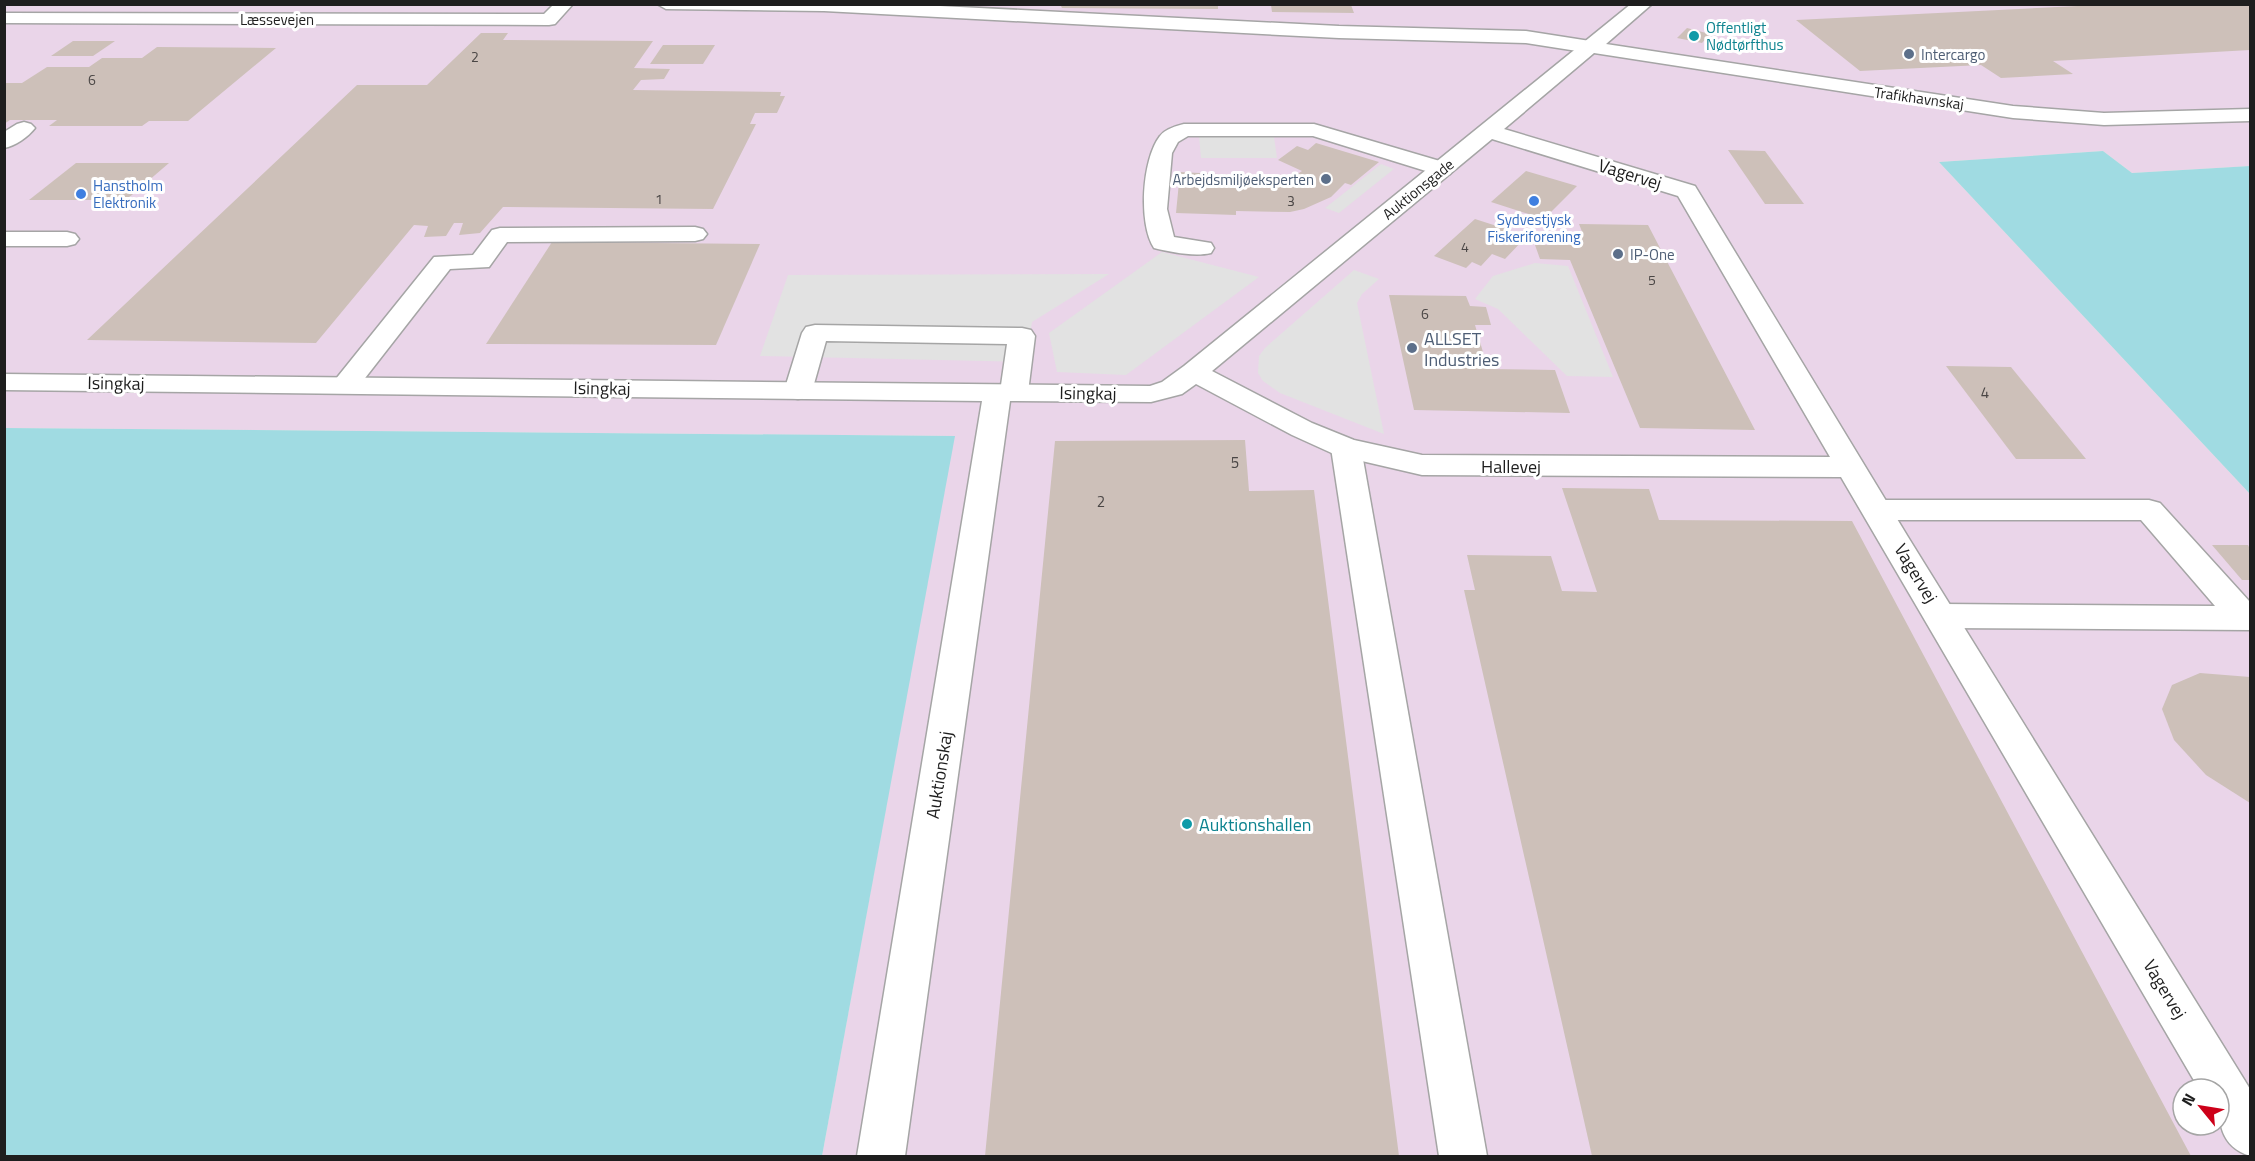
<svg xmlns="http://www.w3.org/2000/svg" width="2255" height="1161" font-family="'Titillium Web',sans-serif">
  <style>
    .industrial { fill: #ead5e9; fill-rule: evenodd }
    .parking { fill: #e2e2e2 }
    .water { fill: #a0dbe2 }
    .building { fill: #cdc0b9 }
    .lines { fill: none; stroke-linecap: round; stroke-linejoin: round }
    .lane-casing { stroke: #a5a5a5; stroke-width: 3 }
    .street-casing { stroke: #a5a5a5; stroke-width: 3 }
    .lane { fill: #fff; fill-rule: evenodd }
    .street { fill: #fff; fill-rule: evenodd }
    .culture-dot { fill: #0f9aa8; stroke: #fff; stroke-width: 2 }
    .service-dot { fill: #5c6f8a; stroke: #fff; stroke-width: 2 }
    .shop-dot { fill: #3f7fe0; stroke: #fff; stroke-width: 2 }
    .labels { text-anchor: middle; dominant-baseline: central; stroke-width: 6; stroke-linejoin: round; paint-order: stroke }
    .far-number-label { font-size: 14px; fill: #4a4645 }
    .far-street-label { font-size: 15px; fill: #1e1e1e; stroke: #fff }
    .far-culture-label { font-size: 15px; fill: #0d838f; stroke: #fff; text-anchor: start }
    .far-service-label { font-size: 15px; fill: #4e5e75; stroke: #fff; text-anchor: start }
    .far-shop-label { font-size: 15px; fill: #366cbe; stroke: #fff; text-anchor: start }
    .number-label { font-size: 15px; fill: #4a4645 }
    .street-label { font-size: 18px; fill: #1e1e1e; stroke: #fff }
    .service-label { font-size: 18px; fill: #4e5e75; stroke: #fff; text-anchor: start }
    .culture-label { font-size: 18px; fill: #0d838f; stroke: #fff; text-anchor: start }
  </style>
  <rect width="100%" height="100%" fill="#f0eae3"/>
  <path class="industrial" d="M5,5H2250V166L2132,173L2103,151L1939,162L2250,494V1156H822L954,436L5,428ZM2183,1089H2219V1125H2183Z"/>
  <g class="parking">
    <polygon points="1199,136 1274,137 1277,158 1201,158"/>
    <polygon points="1381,164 1394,169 1339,213 1325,208"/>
    <polygon points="1162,252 1259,277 1126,375 1057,372 1049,333"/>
    <polygon points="1535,263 1568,266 1613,377 1567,376 1498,309 1475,299 1493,276"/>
    <polygon points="1354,270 1379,279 1362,294 1357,303 1384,434 1280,393 1263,381 1258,373 1259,356 1265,348"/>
    <polygon points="1109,274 1032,322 1026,362 760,356 788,275"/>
  </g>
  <g class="water">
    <polygon points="2103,151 2132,173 2250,166 2250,494 1939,162"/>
    <polygon points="5,428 955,436 822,1156 5,1156"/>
  </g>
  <g class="building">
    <polygon points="1060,4 1218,4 1218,9 1062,8"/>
    <polygon points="2118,4 2250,4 2250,50 2053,61 2073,74 2001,78 1981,65 1860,71 1796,20"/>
    <polygon points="1271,5 1351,5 1354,13 1272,12"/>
    <polygon points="1687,28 1710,34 1702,43 1677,38"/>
    <polygon points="481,33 508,33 503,40 653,41 634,68 670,69 664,79 641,80 633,90 781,92 780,96 785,96 777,113 755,113 750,124 756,124 713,209 503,207 480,233 459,235 463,223 454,223 446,236 424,237 428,226 414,225 316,343 87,340 357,85 427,85"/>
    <polygon points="73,41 115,41 93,56 51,56"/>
    <polygon points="663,45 715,45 703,64 650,64"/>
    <polygon points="157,47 276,48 188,121 149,121 142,126 49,126 57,120 10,120 4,124 4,83 22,83 47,67 89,67 102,58 142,58"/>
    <polygon points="1316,143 1379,162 1351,185 1345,183 1331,197 1304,209 1290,212 1236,211 1236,215 1176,213 1180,172 1238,175 1239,185 1282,184 1302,171 1278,160 1297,146 1308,150"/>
    <polygon points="1728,150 1765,151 1804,204 1765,204"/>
    <polygon points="76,163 169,163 126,200 29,200"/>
    <polygon points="1526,171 1577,186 1544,219 1491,202"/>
    <polygon points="1475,219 1506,229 1503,232 1524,239 1505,259 1492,254 1481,266 1472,262 1466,268 1434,256"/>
    <polygon points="1579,224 1648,225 1755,430 1640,428 1570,260 1540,259 1535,245 1564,245 1559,234 1583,234"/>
    <polygon points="552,242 760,244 716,345 486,344"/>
    <polygon points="1389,295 1466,296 1470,306 1486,307 1491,325 1475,325 1488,369 1555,370 1570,413 1414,410"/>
    <polygon points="1946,366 2011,367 2086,459 2016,459"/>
    <polygon points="1245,440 1249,491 1314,490 1399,1156 985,1156 1055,441"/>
    <polygon points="1562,488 1649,489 1659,520 1852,521 2191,1156 1592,1156 1464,590 1475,590 1467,555 1551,556 1562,591 1597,592"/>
    <polygon points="2212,545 2248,545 2250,549 2250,580 2242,580"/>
    <polygon points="2200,673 2250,677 2250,803 2206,775 2174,740 2162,709 2172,685"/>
  </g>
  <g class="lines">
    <defs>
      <g id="lane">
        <polygon points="657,4 901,4 1339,26 1526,31 1590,41 1597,43 1599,47 1597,51 1590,53 1526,43 1339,38 824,11 666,9"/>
        <path d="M24,122L31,124L35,128C28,137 15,146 4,148V132L17,124Z"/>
        <path d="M1184,124H1314L1450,164L1453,169L1450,174L1442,176L1313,136H1188L1178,142L1172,153L1167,209L1174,237L1211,243L1214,248L1211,253C1194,257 1171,252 1154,248C1138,224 1142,159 1160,136C1165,129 1176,126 1184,124Z"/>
        <polygon points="695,227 703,229 707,234 703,239 695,241 507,242 489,267 450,269 355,391 345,393 335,391 331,385 434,257 473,255 492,230 500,228"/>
        <polygon points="4,232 67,232 75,234 79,239 75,244 67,246 4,246"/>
        <polygon points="815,325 1022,328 1031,330 1035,336 1028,392 1024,398 1014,400 1004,398 1000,392 1007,344 826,341 812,391 808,397 798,399 788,397 784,391 802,333 806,327"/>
        <polygon points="1346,439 1356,441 1361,448 1487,1156 1439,1156 1331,448 1336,441"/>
        <polygon points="1878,500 2149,500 2160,503 2250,602 2250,630 1942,628 1930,625 1925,616 1930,607 1942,604 2215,606 2141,520 1878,520 1867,517 1862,510 1867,503"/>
      </g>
      <g id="street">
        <polygon points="554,4 573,4 555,24 549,25 4,23 4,13 544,14"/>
        <path d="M1631,4H1652L1606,44L2013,106L2104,113L2250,109V121L2104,125L2013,118L1594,53L1504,129L1695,186L1908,537L2250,1089V1156C2217,1145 2219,1119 2219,1089H2199L1841,477L1422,475L1336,455L1292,435L1196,384L1182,394L1151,402L1010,401L905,1156H857L982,401L4,390V374L1150,386L1162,382L1184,366ZM1492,139L1678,196L1830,457L1422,455L1354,440L1312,423L1212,371Z"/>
      </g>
    </defs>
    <use href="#lane" class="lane-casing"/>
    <use href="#street" class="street-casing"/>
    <use href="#lane" class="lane"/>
    <use href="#street" class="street"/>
  </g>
  <g class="culture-dot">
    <circle cx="1694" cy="36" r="6"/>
    <circle cx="1187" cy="824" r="6"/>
  </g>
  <g class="service-dot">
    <circle cx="1909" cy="54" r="6"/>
    <circle cx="1326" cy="179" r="6"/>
    <circle cx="1618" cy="254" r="6"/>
    <circle cx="1412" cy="348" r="6"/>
  </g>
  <g class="shop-dot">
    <circle cx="81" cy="194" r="6"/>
    <circle cx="1534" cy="201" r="6"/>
  </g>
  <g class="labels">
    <g class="far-number-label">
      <text x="475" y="56">2</text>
      <text x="92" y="79">6</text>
      <text x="659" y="198">1</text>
      <text x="1291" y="200">3</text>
      <text x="1465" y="246">4</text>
      <text x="1652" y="279">5</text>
      <text x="1425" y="313">6</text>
    </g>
    <g class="far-street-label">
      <text x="277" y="19">Læssevejen</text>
      <text transform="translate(1919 98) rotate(8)">Trafikhavnskaj</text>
      <text transform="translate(1418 189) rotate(-39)">Auktionsgade</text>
    </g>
    <g class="far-culture-label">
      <text x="1706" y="27">Offentligt<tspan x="1706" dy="17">Nødtørfthus</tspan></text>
    </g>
    <g class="far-service-label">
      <text x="1921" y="54">Intercargo</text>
      <text x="1314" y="179" text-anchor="end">Arbejdsmiljøeksperten</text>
      <text x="1630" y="254">IP-One</text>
    </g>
    <g class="far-shop-label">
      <text x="93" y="185">Hanstholm<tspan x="93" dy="17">Elektronik</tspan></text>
      <text x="1534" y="219" text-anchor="middle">Sydvestjysk<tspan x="1534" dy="17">Fiskeriforening</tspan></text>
    </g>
    <g class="number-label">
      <text x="1985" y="392">4</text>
      <text x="1235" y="462">5</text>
      <text x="1101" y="501">2</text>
    </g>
    <g class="street-label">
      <text transform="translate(1630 174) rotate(17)">Vagervej</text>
      <text transform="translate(116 383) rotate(1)">Isingkaj</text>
      <text transform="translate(602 388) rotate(1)">Isingkaj</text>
      <text transform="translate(1088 393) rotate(1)">Isingkaj</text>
      <text x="1511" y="466">Hallevej</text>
      <text transform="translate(1916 573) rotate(59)">Vagervej</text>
      <text transform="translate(939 775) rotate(-81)">Auktionskaj</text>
      <text transform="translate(2165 989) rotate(59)">Vagervej</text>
    </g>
    <g class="service-label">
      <text x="1424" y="338">ALLSET<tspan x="1424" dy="21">Industries</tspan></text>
    </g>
    <g class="culture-label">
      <text x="1199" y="824">Auktionshallen</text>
    </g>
  </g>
  <rect width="2255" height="1161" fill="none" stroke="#1e1e1e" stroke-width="12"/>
  <g transform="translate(2201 1107) rotate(300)"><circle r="28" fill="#ffffff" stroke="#a5a5a5" stroke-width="1.5"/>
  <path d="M0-4.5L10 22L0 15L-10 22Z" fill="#cd0019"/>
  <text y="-9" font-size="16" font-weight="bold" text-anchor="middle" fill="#1e1e1e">N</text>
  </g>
</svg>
